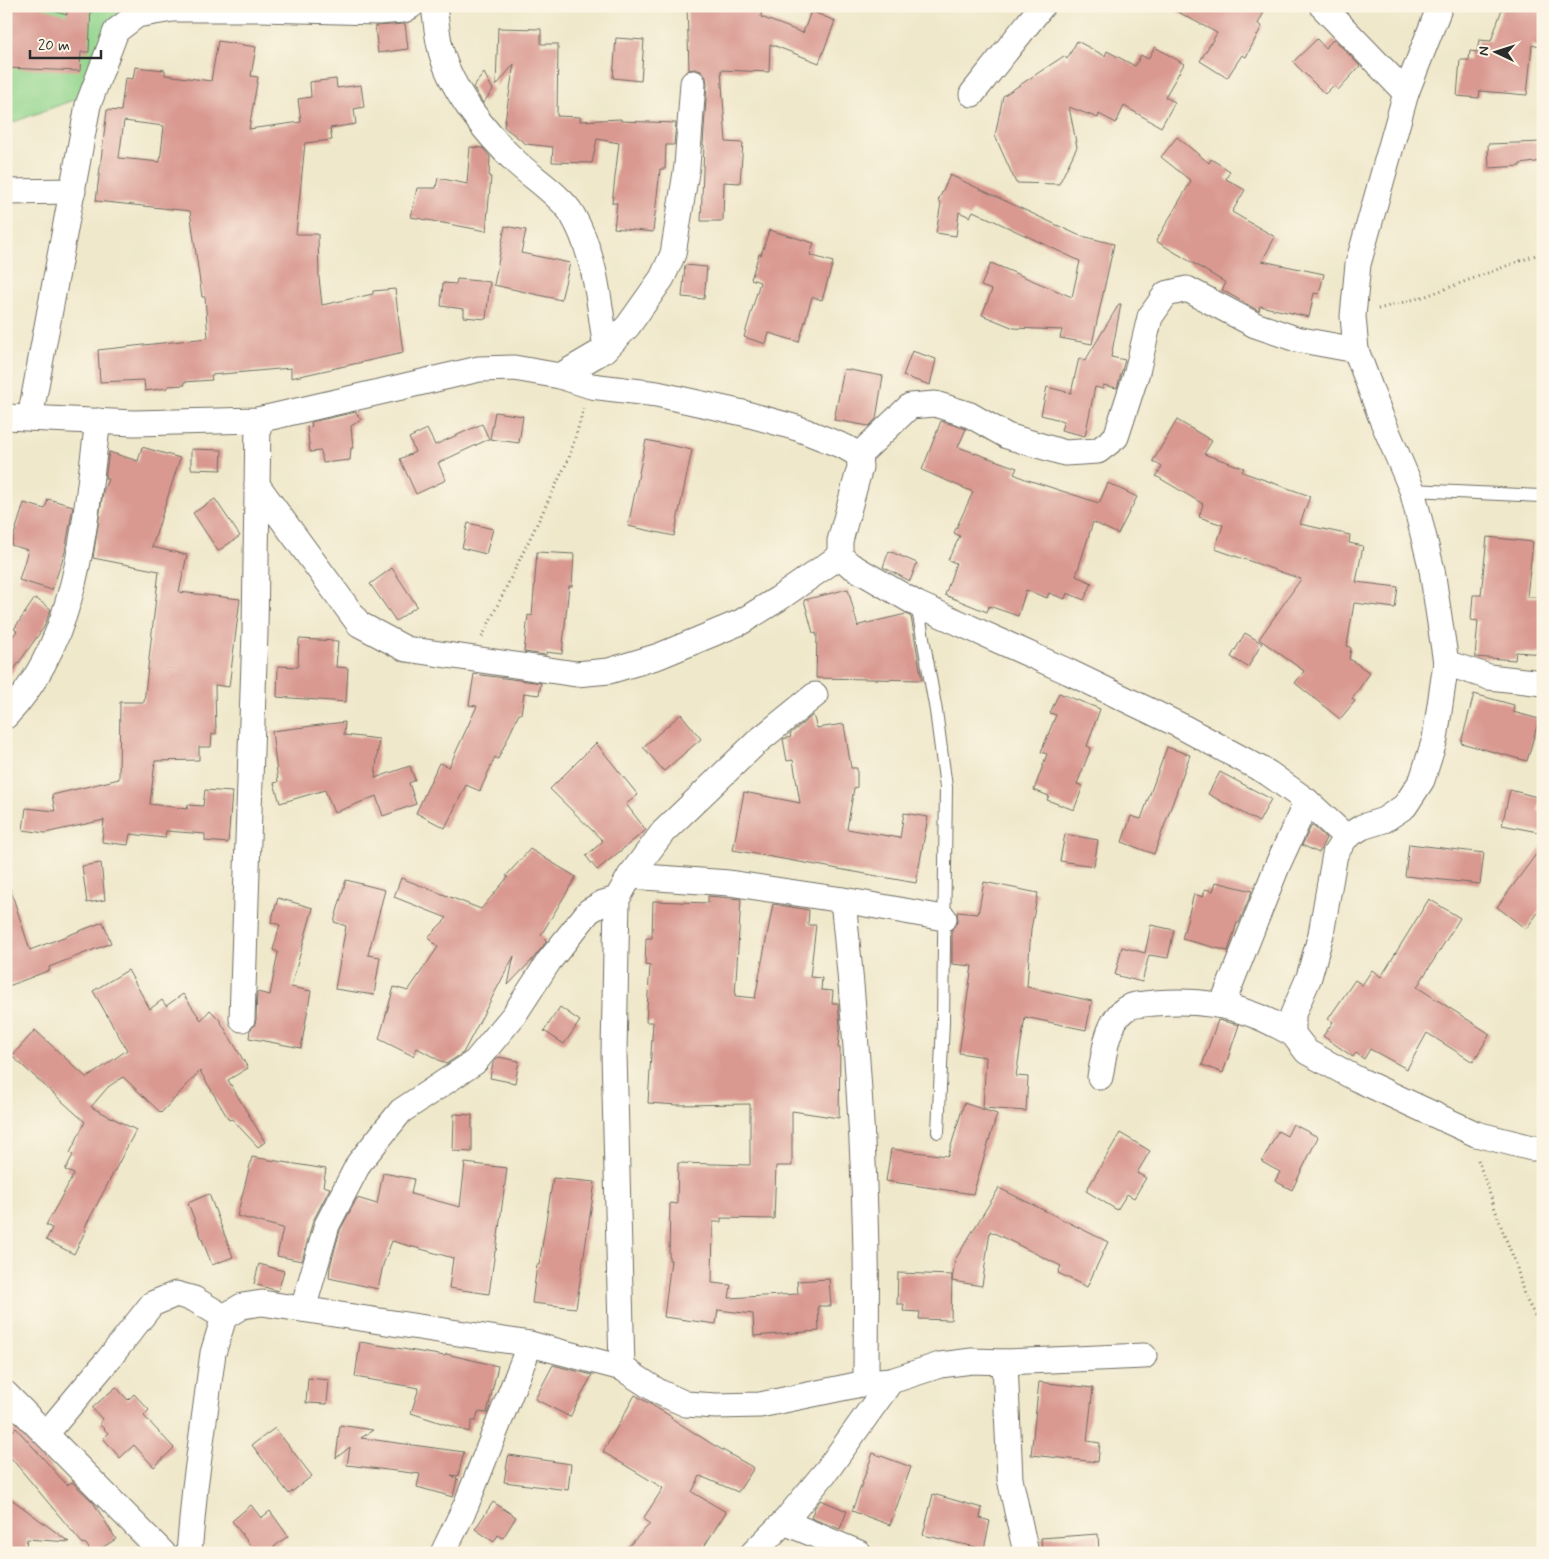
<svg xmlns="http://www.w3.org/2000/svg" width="1549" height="1559" font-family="Mynerve,sans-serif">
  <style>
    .green { fill: #91d58d; stroke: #5e805c }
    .building { fill: #d99991; fill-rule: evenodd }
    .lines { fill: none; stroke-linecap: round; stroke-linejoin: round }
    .service-casing { stroke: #706d63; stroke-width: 14 }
    .minor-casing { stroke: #706d63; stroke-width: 27 }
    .path { stroke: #706d63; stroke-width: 3; stroke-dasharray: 1 4; stroke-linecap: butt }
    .service { stroke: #fff; stroke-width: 12 }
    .minor { stroke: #fff; stroke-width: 25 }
  </style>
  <rect width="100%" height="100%" fill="#fcf5e5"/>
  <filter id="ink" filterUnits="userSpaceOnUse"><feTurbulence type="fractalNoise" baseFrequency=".02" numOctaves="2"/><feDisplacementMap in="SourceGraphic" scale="10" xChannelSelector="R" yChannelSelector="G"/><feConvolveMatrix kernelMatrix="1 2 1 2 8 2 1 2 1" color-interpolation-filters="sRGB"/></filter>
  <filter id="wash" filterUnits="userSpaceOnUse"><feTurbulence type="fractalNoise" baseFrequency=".0096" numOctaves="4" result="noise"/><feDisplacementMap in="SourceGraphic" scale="20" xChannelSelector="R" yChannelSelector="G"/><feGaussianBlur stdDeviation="1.12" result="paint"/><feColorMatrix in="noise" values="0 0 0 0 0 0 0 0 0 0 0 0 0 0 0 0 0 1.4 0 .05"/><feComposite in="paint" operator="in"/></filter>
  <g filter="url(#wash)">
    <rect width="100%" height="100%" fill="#efe8cb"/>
    <polygon class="green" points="6,6 114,6 119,14 81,97 6,125"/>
    <g id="blocks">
      <g class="building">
        <polygon points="6,6 36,6 67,15 66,6 91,6 89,52 81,52 80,71 6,68"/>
        <polygon points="687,6 762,6 761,17 803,33 811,11 835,21 819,63 770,44 769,72 721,70 726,142 743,143 740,183 724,182 723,221 701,221 704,145 703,145 707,84 706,77 701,71 695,69 689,70"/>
        <polygon points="1167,6 1267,6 1258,24 1262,26 1246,57 1242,55 1227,78 1200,61 1217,33"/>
        <polygon points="1503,6 1543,6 1543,48 1532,45 1527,95 1480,91 1479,98 1457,96 1460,60 1469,60 1470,51 1477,52 1479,40 1491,41"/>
        <polygon points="405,24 408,49 378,53 375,26"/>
        <polygon points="498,28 541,29 541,44 558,44 557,116 580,117 580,121 621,119 621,121 676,123 674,145 666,145 665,169 660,169 653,232 614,228 617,203 612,203 619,143 597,139 592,163 552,162 553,147 526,144 504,127 514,64 496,86"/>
        <polygon points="616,38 644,40 641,81 613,78"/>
        <polygon points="1317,39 1325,48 1334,39 1360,66 1338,90 1334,85 1325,94 1293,62"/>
        <path d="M218,41L256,47L251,76L258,77L249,129L301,122L298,99L311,97L310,82L336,79L337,88L361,85L364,107L354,109L356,124L330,128L332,140L305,143L296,234H318L319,278L322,305L373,294V291L395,289L403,353L291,378V368L211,375L212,380L184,382L185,385L168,386V388L145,391L144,380L100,382L98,350L208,338L205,297H202L190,211L96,201L107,110L121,111L125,78L133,79L135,67L165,70V75L211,81ZM124,121L164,126L160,162L119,158Z"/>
        <polygon points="1077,41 1105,56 1107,51 1135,66 1141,55 1148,59 1155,47 1184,64 1165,97 1175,102 1161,127 1124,106 1116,123 1099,114 1098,118 1069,107 1077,147 1059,184 1016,183 995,136 1003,96 1064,56 1067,59"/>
        <polygon points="484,73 493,90 483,103 473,87"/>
        <polygon points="1177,137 1209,163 1211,159 1230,171 1226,179 1245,190 1232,212 1275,237 1262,261 1324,274 1319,294 1314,293 1309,317 1260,306 1259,311 1222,290 1226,283 1156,241 1191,181 1161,157"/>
        <polygon points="1543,142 1543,161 1520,164 1520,166 1489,168 1488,144"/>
        <polygon points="470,147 483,148 490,157 489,177 491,177 486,231 411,217 417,188 436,188 438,178 467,184"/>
        <polygon points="950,175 1078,235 1114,244 1092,344 1060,338 1062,330 1014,328 982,315 992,290 981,286 991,263 1072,297 1080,261 973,211 970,217 959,212 956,236 936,233 941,203 938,201"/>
        <polygon points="505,226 526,230 521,253 570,263 561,300 494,285"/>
        <polygon points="769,230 814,243 810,255 833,262 822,300 812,297 799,342 769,333 766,344 744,337 760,282 751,279 759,254 761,255"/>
        <polygon points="685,265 707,267 704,299 682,297"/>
        <polygon points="457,279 490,282 486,319 464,317 464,309 441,306 443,283 456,284"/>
        <polygon points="1119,304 1121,304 1111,357 1125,360 1117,388 1103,385 1103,389 1095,387 1085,436 1061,430 1064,421 1041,415 1047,387 1071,393 1079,358 1085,361"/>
        <polygon points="912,351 936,359 930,385 903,376"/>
        <polygon points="844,369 883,376 876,419 869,426 834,420"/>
        <polygon points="356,412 361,420 351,426 353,448 351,448 350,460 323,463 321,451 310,452 307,427 312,426 311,422"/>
        <polygon points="495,412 523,416 519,443 490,439"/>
        <polygon points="1177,420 1212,441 1204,454 1244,468 1242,472 1310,496 1300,524 1350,535 1349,543 1363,546 1356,582 1398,587 1395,608 1354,603 1347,646 1351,648 1349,659 1353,661 1370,673 1352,699 1355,701 1340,719 1295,683 1304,671 1259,639 1301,579 1215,549 1223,525 1199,517 1203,504 1156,476 1162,467 1153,461"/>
        <polygon points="941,421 966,429 958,447 1017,468 1014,474 1025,479 1099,503 1108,483 1137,497 1118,534 1093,522 1076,576 1092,583 1084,600 1067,593 1065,599 1049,593 1047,598 1026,590 1018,616 989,606 987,612 945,595 956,563 948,560 960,536 954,533 973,492 922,470"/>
        <polygon points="482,424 489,439 438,463 446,480 416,494 400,459 415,452 409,438 427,429 435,445"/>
        <polygon points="646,440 692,450 674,536 628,526"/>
        <polygon points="142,447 180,458 152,547 187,555 179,592 240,599 229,687 215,685 216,734 212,734 211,747 199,747 199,760 155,761 150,804 187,809 188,805 203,806 205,790 232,792 228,843 205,841 205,834 166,831 165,838 130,834 128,845 102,842 104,820 45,833 23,830 26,808 55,811 52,795 119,779 120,702 144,702 159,571 93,558 103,492 108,479 105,479 109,452 138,461"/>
        <polygon points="191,449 222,450 221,470 191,469"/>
        <polygon points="48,499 73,506 65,552 52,590 19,580 28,550 11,545 24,503 45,509"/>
        <polygon points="215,499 240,536 218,551 193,513"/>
        <polygon points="468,523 493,529 486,554 462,548"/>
        <polygon points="1487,537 1533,542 1527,597 1543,597 1543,654 1516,652 1515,660 1475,657 1478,621 1471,620 1473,595 1481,595"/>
        <polygon points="889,551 917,563 910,581 883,567"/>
        <polygon points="537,552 574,554 572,586 569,586 562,654 546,652 546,655 524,652 528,615 532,616"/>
        <polygon points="392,568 417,606 396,621 370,584"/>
        <polygon points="848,589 858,627 859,625 906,614 911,617 922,680 816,678 817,634 813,633 804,600"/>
        <polygon points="35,598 51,609 50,611 44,627 6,681 6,644 17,631 14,629"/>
        <polygon points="1245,633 1262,643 1248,667 1231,657"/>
        <polygon points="299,639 338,641 336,667 348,668 346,702 277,697 278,666 298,667"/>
        <polygon points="474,674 541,683 539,695 524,693 521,714 519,714 498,759 495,757 480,791 466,785 445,828 416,813 439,763 449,767 477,706 469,705"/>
        <polygon points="1059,693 1100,709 1087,746 1091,748 1077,784 1083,786 1074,810 1047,800 1049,796 1034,790 1047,754 1041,752 1056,715 1050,713"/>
        <polygon points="1474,694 1514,705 1513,712 1539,719 1527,761 1461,743"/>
        <polygon points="681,714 701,739 664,771 643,747"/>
        <polygon points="813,715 817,728 844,724 851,768 857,768 857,787 854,788 847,829 900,838 904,813 928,817 916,883 733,850 744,792 800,803 793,760 787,761 783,739 791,737 790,734"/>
        <polygon points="345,722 344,735 379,739 375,778 410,766 415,780 409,783 416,804 383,816 376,796 334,813 325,790 280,803 274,783 278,782 272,731"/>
        <polygon points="596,743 638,795 626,804 646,830 597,870 586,856 603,841 550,789"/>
        <polygon points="1167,747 1190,755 1154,854 1122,842 1131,816 1141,819"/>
        <polygon points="1220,772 1271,799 1259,822 1208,794"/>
        <polygon points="1510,790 1541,798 1538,811 1543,812 1543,833 1502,825"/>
        <polygon points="1312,825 1326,838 1319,853 1302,845"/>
        <polygon points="1065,834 1098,840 1094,866 1060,861"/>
        <polygon points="1409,844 1484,853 1480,884 1405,876"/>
        <polygon points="1543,845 1543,906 1526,929 1497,907"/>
        <polygon points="530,849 576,877 541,935 547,941 533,959 508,985 514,956 463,1053 446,1064 417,1048 413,1056 379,1039 394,987 408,991 438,947 428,937 447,918 394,897 401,878 481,909 508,877 506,876"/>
        <polygon points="101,863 105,900 87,903 82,866"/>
        <polygon points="346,880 385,890 368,955 380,957 374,995 335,989 346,926 334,922"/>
        <polygon points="984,882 1038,893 1031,929 1027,987 1092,1001 1086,1030 1025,1017 1016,1076 1028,1077 1026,1111 983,1108 986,1057 959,1053 972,966 952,964 952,929 958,921 957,912 978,914"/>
        <polygon points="1216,882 1252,891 1239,923 1237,923 1228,951 1182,939 1194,894 1203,897 1205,889 1213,891"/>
        <polygon points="10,888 30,950 103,922 111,943 49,967 50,970 6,987 6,889"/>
        <polygon points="708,896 741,899 735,996 755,998 773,904 809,910 808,925 816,925 810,977 822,978 821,990 833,991 832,1003 838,1003 840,1027 838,1048 840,1048 839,1118 792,1111 792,1166 776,1166 774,1219 721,1218 721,1222 713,1222 712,1283 731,1285 729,1298 798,1294 797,1281 829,1279 831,1306 818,1306 819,1331 754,1336 753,1314 718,1310 716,1324 664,1317 671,1260 669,1260 670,1203 677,1204 678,1163 750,1165 750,1104 677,1105 648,1103 653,1022 646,1022 650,966 645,965 646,938 652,938 653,901 708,903"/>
        <polygon points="278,898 313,908 291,987 311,991 301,1048 249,1038 250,1030 254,1026 256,1020 257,992 270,995 278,952 273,950 280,925 271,922"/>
        <polygon points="1429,899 1460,918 1417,987 1490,1034 1473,1062 1427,1033 1407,1069 1370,1049 1364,1059 1356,1053 1353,1057 1323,1036 1333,1022 1328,1019 1355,980 1362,985 1372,970 1381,977"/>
        <polygon points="1151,925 1174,930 1168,958 1149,955 1142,982 1115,975 1122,947 1145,953"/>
        <polygon points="128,970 150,1009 162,1000 166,1006 183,994 201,1020 210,1010 219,1019 248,1068 228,1080 265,1142 258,1147 232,1119 229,1120 200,1071 161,1113 123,1077 108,1087 91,1107 136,1130 84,1229 86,1230 74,1254 46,1240 52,1228 46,1225 74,1174 65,1170 73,1155 70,1153 85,1122 12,1056 35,1030 87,1078 127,1050 93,991"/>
        <polygon points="560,1007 580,1021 564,1044 544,1031"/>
        <polygon points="1218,1020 1239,1025 1223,1073 1202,1065"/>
        <polygon points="498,1057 519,1061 515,1083 490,1078 493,1063"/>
        <polygon points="964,1103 997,1114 973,1194 886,1181 891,1149 948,1156"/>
        <polygon points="454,1114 472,1115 472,1152 453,1151"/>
        <polygon points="1293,1124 1318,1137 1292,1190 1275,1181 1280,1172 1262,1162 1278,1131 1287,1136"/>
        <polygon points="1120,1133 1150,1151 1137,1173 1146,1178 1134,1198 1127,1194 1117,1210 1086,1191"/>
        <polygon points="252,1157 326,1169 323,1186 330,1188 313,1221 302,1261 277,1256 283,1228 237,1216"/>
        <polygon points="465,1163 507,1168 496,1251 495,1251 489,1294 449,1288 453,1258 392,1241 383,1265 378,1289 329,1278 330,1267 340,1230 357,1198 377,1204 383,1173 414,1179 411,1194 460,1207"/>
        <polygon points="553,1178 595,1182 576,1308 532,1303 537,1265 539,1265"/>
        <polygon points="999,1188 1108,1242 1087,1287 1058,1273 1061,1266 990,1231 982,1286 952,1281 955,1260"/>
        <polygon points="209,1194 233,1257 212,1265 188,1203"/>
        <polygon points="259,1264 284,1271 278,1291 254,1284"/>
        <polygon points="898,1273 952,1275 951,1320 919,1319 920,1312 903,1311 904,1304 897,1304"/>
        <polygon points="360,1342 445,1356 446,1354 498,1366 487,1413 478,1412 476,1421 472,1421 469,1432 411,1413 419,1388 355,1377"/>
        <polygon points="553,1365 592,1375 570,1417 535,1399"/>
        <polygon points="308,1378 329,1380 327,1404 306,1403"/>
        <polygon points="1039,1382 1093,1388 1087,1441 1100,1443 1098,1462 1031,1455"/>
        <polygon points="116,1387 128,1400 134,1394 149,1410 144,1416 174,1448 154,1467 134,1445 120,1458 103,1438 108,1433 99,1424 103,1420 92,1408"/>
        <polygon points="635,1395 672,1417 671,1418 712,1444 754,1468 738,1492 700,1476 692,1492 726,1512 700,1553 622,1553 650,1524 643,1519 663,1488 603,1452"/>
        <polygon points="340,1425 373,1430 361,1438 464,1452 458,1476 451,1475 459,1480 457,1479 453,1497 417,1487 420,1474 347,1465 350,1447 336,1458"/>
        <polygon points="16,1428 67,1485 72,1482 93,1502 116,1539 94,1553 92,1553 86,1544 82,1543 6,1452 6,1437"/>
        <polygon points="275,1428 312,1476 289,1494 252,1445"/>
        <polygon points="873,1453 911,1467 890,1525 852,1511"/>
        <polygon points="509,1455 571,1464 568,1490 504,1482 508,1458"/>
        <polygon points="933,1494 982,1508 980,1518 990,1521 984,1549 923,1535"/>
        <polygon points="6,1495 69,1542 27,1539 25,1553 6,1553"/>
        <polygon points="821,1500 847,1511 840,1529 811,1518 815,1507"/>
        <polygon points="493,1502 516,1517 503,1538 498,1535 494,1542 475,1529"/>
        <polygon points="251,1505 261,1518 270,1511 288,1536 266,1553 256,1553 232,1521"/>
        <polygon points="1098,1534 1099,1553 1042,1553 1041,1538"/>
      </g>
    </g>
  </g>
  <g filter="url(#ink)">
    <use href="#blocks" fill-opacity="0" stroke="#706d63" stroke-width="1"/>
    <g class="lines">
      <defs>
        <g id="service">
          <polyline points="1412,490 1541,496"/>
          <polyline points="917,604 936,711 946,787 943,1022 938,1132"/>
        </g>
        <g id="minor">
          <path d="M434,6C436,20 437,34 440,47C449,88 487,135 517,163C532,177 562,197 572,214C596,255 599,303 606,349"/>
          <polyline points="1322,6 1406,93"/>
          <polyline points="1440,6 1406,93 1358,264 1353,316 1356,350 1381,417 1412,490 1432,570 1446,663 1435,739 1422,780 1405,806 1384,820 1362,827 1346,837 1335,854 1321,934 1309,977 1293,1014 1293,1034 1307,1052 1355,1078 1476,1134 1532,1148 1543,1148"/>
          <polyline points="972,94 1042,6"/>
          <polyline points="6,192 73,191"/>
          <polyline points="560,376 606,349 628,326 662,278 673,254 687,166 693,83"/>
          <polyline points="6,417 134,423 258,420 479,369 514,368 560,376 591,386 657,394 743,413 797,428 845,447 859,455 860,467 840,541 840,556 850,565 917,604 1069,672 1179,725 1268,773 1307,801 1346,837"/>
          <polyline points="30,418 88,105 116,31 137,15 173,9 260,9 378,12 404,10 411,6"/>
          <polyline points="859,455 910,406 935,404 970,415 1007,436 1065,453 1098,451 1116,437 1137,372 1150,317 1166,294 1187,289 1255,325 1296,339 1356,350"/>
          <polyline points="257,485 359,624 406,649 576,674 609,671 659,656 741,622 778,599 840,556"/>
          <polyline points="1446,663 1489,677 1543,683"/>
          <path d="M6,716C80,638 84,523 98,421"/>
          <polyline points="630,876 729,883 843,900 944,918"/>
          <path d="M843,900C855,1018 864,1136 866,1255C867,1297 866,1340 866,1383"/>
          <polyline points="1222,1005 1278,864 1307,801"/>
          <polyline points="242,1019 255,632 258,420"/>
          <path d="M1100,1077C1104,1056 1106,1024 1124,1010C1132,1004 1144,1004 1154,1003C1189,1000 1226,1003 1259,1017C1271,1022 1282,1028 1293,1034"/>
          <polyline points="303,1309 327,1225 359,1163 401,1111 475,1062 514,1015 549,961 589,911 603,903 617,899"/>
          <polyline points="1005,1362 1010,1479 1026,1553"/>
          <polyline points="622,1368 614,1053 617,899 630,876 663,832 757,742 815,695"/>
          <polyline points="6,1394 163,1553"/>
          <polyline points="46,1434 107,1361 152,1304 176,1294 194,1299 224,1317"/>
          <polyline points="784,1522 859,1553"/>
          <polyline points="189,1553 195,1487 213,1353 224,1317 242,1306 262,1303 530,1344 622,1368 659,1392 686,1404 716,1406 760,1405 866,1383 891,1381"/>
          <polyline points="443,1553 466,1505 530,1344"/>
          <polyline points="753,1553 784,1522 828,1469 891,1381 940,1365 972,1361 1005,1362 1144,1356"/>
        </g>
      </defs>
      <use href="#service" class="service-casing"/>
      <use href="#minor" class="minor-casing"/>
      <g class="path">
        <polyline points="1378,309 1426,296 1536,255 1543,254"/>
        <polyline points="482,637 569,458 584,408"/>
        <polyline points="1478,1160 1503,1232 1516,1264 1524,1295 1543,1331"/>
      </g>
      <use href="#service" class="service"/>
      <use href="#minor" class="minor"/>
    </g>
  </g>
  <rect width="1549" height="1559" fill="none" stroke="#fcf5e5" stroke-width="25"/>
  <g transform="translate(1496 52) rotate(274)" stroke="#fcf5e5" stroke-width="4" paint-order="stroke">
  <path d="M0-4L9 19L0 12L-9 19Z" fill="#2b2b2b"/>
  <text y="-8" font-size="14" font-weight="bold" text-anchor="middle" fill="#2b2b2b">N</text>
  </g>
  <path d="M30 50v8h71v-8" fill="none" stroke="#2b2b2b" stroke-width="2.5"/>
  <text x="38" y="50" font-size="15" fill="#2b2b2b" stroke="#fcf5e5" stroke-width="4" paint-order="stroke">20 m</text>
</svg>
